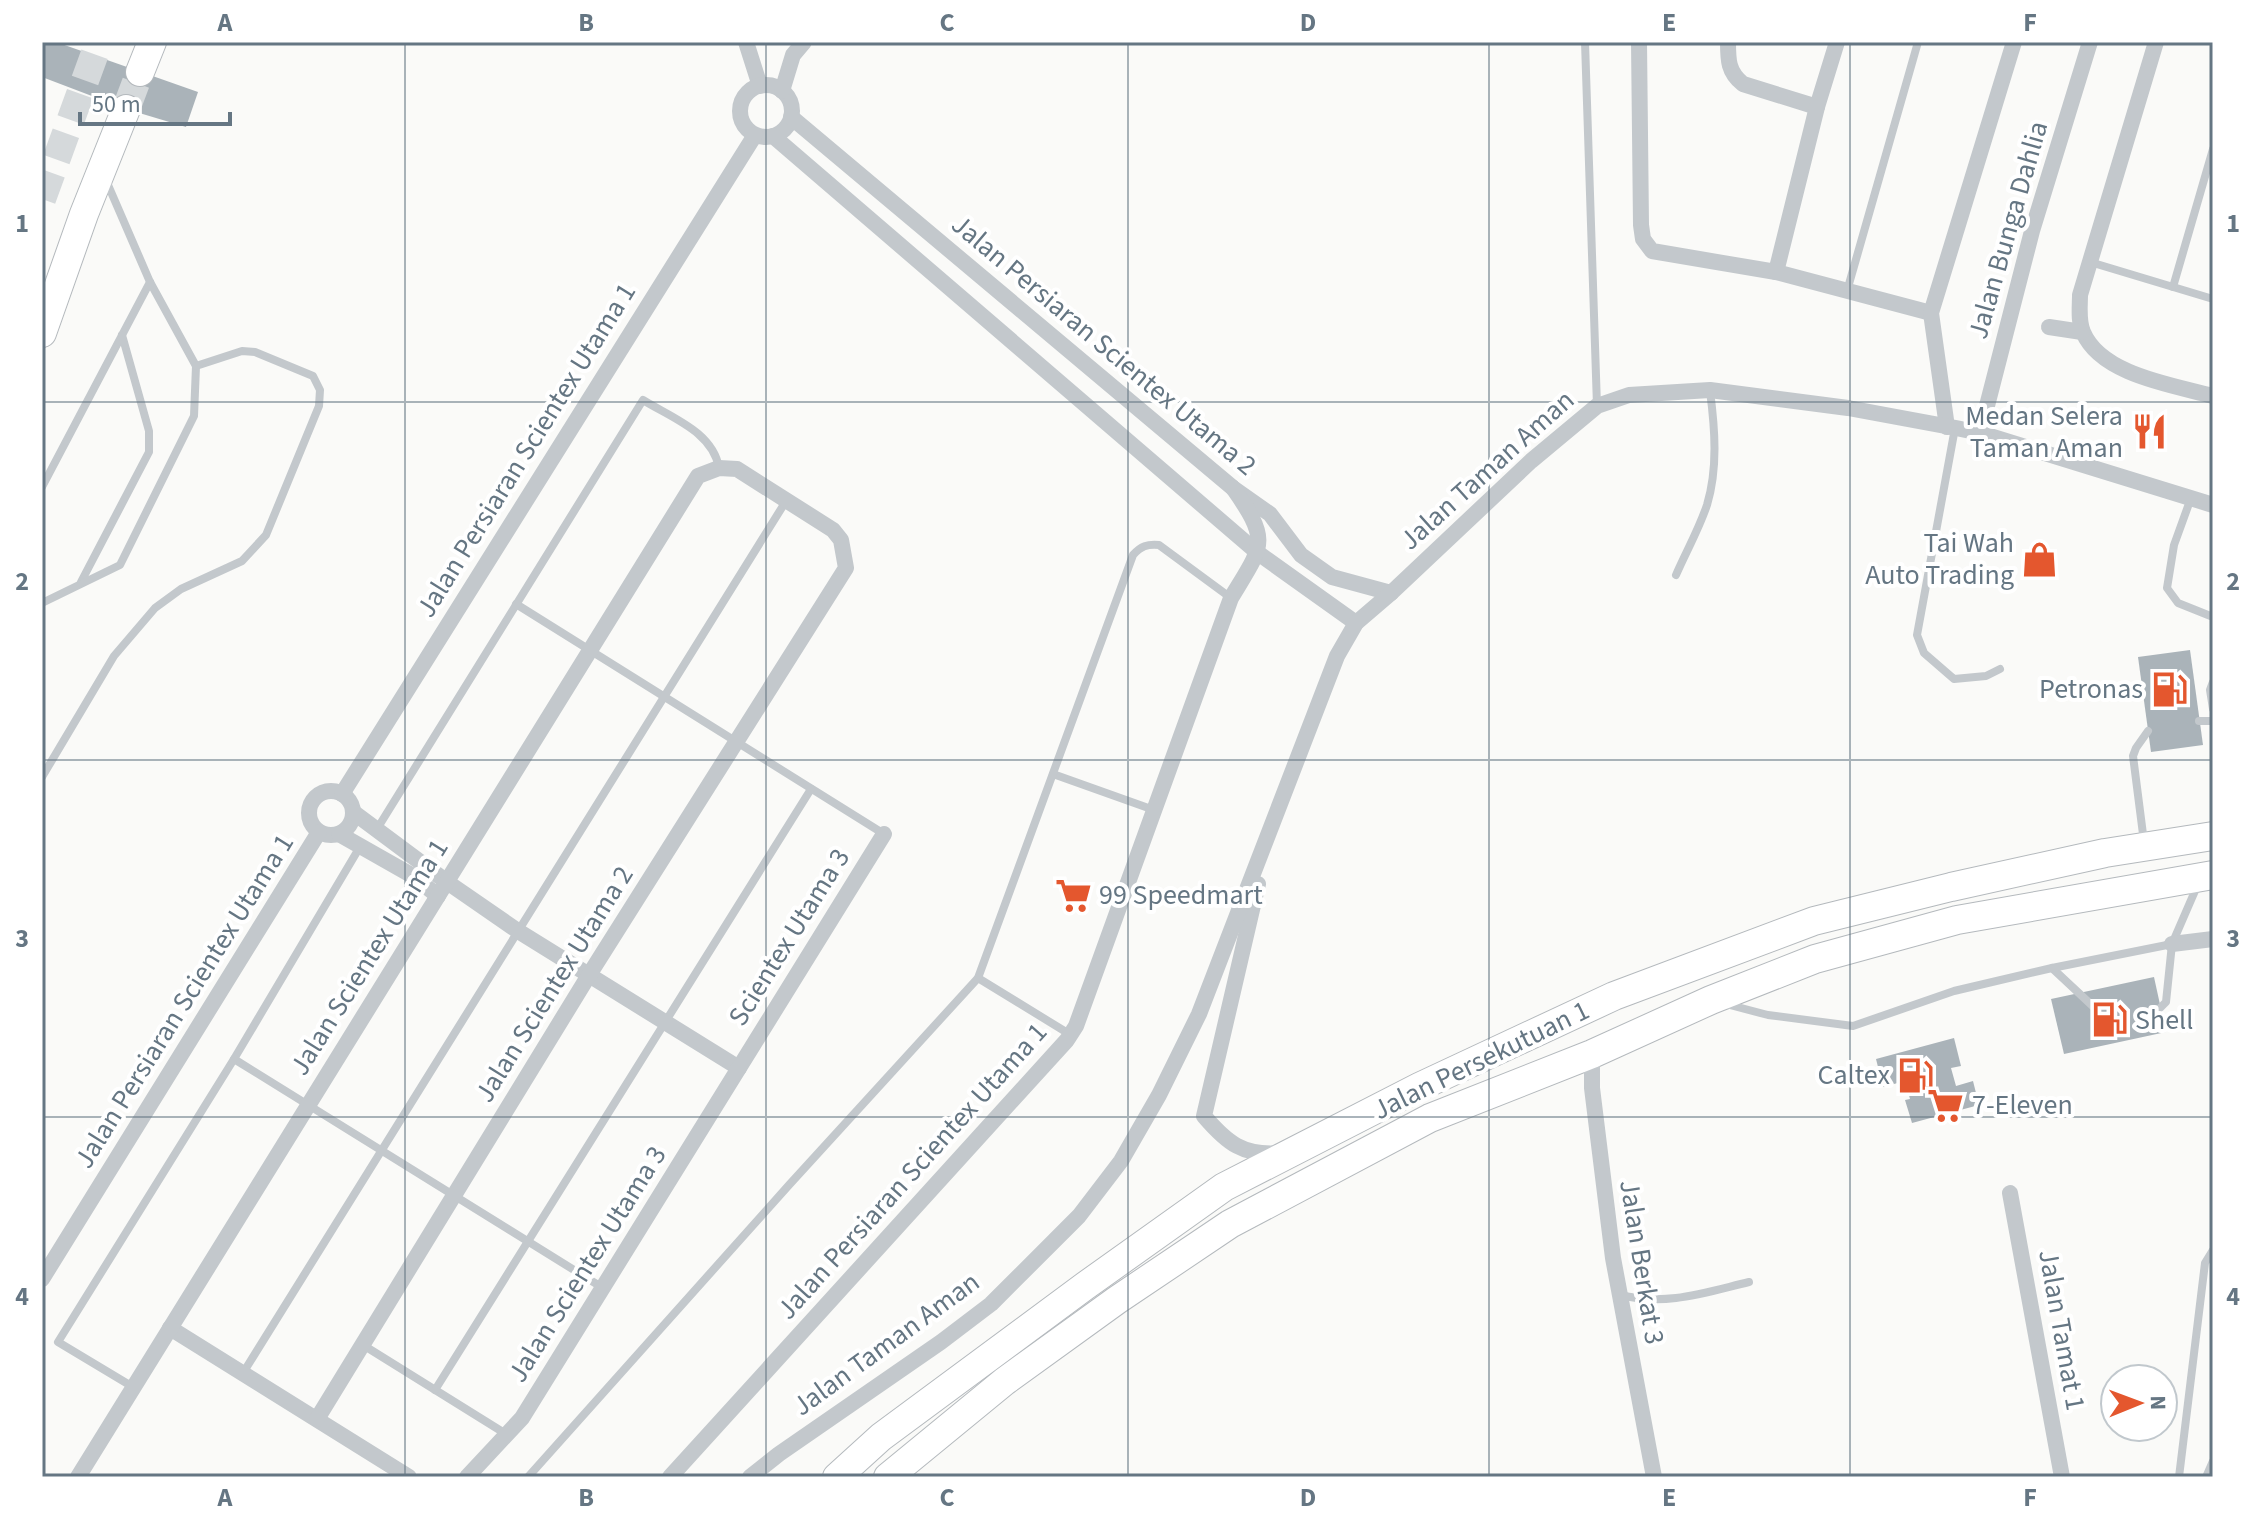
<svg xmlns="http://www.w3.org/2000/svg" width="2255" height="1519" font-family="'Source Sans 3',sans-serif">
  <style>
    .building { fill: #aab3b9 }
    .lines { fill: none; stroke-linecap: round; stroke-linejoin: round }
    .highway-tunnel { stroke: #d5d9db; stroke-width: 28; stroke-dasharray: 28 14; stroke-linecap: butt }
    .highway-casing { stroke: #b4b9bd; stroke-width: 30 }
    .lane { stroke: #c3c8cc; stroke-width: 8 }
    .street { stroke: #c3c8cc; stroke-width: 16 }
    .highway { stroke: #fff; stroke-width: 28 }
    .grid { fill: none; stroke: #657683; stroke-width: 2; stroke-opacity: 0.55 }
    .labels { text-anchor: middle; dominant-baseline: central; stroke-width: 8; stroke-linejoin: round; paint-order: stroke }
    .street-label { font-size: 28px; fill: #657683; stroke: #fff }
    .poi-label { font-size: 28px; fill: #657683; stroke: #fff; text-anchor: end }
    .neatline { fill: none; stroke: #657683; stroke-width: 3 }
    .grid-label { font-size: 26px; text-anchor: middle; font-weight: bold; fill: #657683 }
  </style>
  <rect width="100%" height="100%" fill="#fafaf8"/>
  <g class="building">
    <polygon points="42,42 56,42 198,92 186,127 126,109 42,77"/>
    <polygon points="2190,650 2203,745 2151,752 2138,657"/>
    <polygon points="2154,977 2166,1032 2064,1054 2051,999"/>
    <polygon points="1954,1038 1961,1066 1951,1068 1956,1086 1973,1081 1979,1105 1912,1123 1905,1100 1910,1099 1905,1081 1883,1087 1876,1059"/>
  </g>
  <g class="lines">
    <g class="highway-tunnel">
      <polyline points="126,109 140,72"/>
      <polyline points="42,199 99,42"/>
    </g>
    <defs>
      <g id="highway">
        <polyline points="140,72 152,42"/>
        <polyline points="42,333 84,214 126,109"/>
        <polyline points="837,1477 881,1437 1085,1286 1224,1187 1419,1087 1614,996 1814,921 1951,887 2105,853 2213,836"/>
        <polyline points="888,1477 1005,1381 1117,1300 1230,1224 1430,1118 1592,1054 1711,1000 1815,959 1957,920 2213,875"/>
      </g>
    </defs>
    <use href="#highway" class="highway-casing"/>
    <g class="lane">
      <polyline points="1585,42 1597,406"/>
      <polyline points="2090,262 2213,299"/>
      <polyline points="2173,287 2213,149"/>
      <polyline points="1847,291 1918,42"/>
      <polyline points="1955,428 1917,635 1924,653 1954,679 1986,676 2000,669"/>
      <polyline points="42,487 150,282"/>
      <polyline points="2191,498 2174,545 2167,588 2178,603 2213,617"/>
      <path d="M1676,575C1686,552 1699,529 1707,505C1718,468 1715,429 1710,391"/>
      <polyline points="81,582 149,452 149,431 122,335"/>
      <polyline points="42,603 120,565 194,416 196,366 150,282 105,178"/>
      <polyline points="516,604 884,834"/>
      <polyline points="2213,682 2210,690 2213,709"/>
      <polyline points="2199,721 2213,721"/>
      <polyline points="1053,774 1154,810"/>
      <polyline points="42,777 114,656 155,608 181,589 242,561 266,535 319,406 320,390 313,376 255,352 242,351 196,366"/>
      <path d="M377,829L643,400C672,418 713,432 719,468"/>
      <polyline points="2144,842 2133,756 2136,748 2148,731"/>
      <polyline points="2052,968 2098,1011"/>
      <polyline points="978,978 1071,1035"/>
      <polyline points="1726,1004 1768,1015 1853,1026 1954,991 2052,968 2172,944"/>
      <polyline points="2160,1008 2166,1002 2172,944 2198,884"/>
      <polyline points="234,1059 603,1288"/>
      <path d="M1620,1295C1667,1306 1703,1293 1749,1282"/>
      <polyline points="363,1345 506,1434"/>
      <polyline points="243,1373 786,501"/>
      <polyline points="133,1387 58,1342 234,1059 361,845"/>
      <polyline points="435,1390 811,789"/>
      <path d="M528,1477L789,1185L978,978L1133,555C1141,546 1147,544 1159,545L1231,598"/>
      <polyline points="2179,1477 2205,1263 2213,1250"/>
      <polyline points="2206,1477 2213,1461"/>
    </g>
    <g class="street">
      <polyline points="746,42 760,86"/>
      <polyline points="1639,42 1641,225 1643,239 1652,251 1776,272 1931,313"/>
      <path d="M1728,42C1728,60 1728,72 1743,84L1817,107"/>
      <path d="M2156,42L2080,295C2080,307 2078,321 2083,332C2101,375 2173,385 2213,396"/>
      <circle cx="766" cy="111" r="26"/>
      <polyline points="782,91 793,55 804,42"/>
      <polyline points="791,117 1233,488 1270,514 1301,555 1332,577 1391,593"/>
      <polyline points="773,136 1258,553 1356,623"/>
      <polyline points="1776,272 1817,107 1837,42"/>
      <polyline points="2049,327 2082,332"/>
      <polyline points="1947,427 1931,313 2014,42"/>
      <polyline points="1980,433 2032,231 2090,42"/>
      <circle cx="331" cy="813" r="22"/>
      <polyline points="342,794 755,135"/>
      <polyline points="353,812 447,882 518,931 739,1068"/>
      <polyline points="339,834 413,876 438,896"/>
      <path d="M1258,884L1204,1116C1227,1143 1243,1156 1280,1153"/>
      <polyline points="2172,944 2213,939"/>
      <polyline points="1592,1054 1592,1088 1613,1258 1654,1477"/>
      <polyline points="2010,1193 2062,1477"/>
      <polyline points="42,1279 319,832"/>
      <polyline points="170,1328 409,1477"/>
      <polyline points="78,1477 698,476 719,468 737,469 833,530 841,540 846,568 589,975 317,1419"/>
      <polyline points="467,1477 522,1418 884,834"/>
      <path d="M670,1477L1067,1040L1076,1026L1231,598C1263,545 1271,542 1233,488"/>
      <polyline points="750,1477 779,1454 941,1342 991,1304 1079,1216 1121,1161 1159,1095 1199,1014 1337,656 1356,623 1391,593 1531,461 1597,406 1629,395 1710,390 1848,408 1956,428 1980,433 2213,505"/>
    </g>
    <use href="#highway" class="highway"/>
  </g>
  <path class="grid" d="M405,42V1477M766,42V1477M1128,42V1477M1489,42V1477M1850,42V1477M42,402H2213M42,760H2213M42,1117H2213"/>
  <defs>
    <symbol id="restaurant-bare" viewBox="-9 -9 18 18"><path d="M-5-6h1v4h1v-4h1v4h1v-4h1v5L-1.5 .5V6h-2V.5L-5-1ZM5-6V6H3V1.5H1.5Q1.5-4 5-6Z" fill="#e4572e" stroke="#fff" stroke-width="2.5" paint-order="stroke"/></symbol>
    <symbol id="shop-bare" viewBox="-9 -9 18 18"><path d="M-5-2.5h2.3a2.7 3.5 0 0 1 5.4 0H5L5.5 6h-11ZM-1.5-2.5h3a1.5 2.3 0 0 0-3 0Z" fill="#e4572e" stroke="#fff" stroke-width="2.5" paint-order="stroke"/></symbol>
    <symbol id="fuel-bare" viewBox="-9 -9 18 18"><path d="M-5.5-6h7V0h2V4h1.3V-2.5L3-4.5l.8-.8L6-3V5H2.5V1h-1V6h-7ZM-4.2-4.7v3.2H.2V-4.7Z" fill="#e4572e" stroke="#fff" stroke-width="2.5" paint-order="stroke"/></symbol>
    <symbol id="supermarket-bare" viewBox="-9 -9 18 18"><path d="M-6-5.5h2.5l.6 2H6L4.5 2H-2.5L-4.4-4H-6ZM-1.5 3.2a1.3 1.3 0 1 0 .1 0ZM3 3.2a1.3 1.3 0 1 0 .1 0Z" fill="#e4572e" stroke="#fff" stroke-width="2.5" paint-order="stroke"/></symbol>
  </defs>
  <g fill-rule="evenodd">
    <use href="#restaurant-bare" x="2124" y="406" width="51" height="51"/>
    <use href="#shop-bare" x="2014" y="534" width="51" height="51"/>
    <use href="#fuel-bare" x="2144" y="664" width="51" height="51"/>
    <use href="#supermarket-bare" x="1048" y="870" width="51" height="51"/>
    <use href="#fuel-bare" x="2084" y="994" width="51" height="51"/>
    <use href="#fuel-bare" x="1890" y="1050" width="51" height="51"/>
    <use href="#supermarket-bare" x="1920" y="1080" width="51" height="51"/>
  </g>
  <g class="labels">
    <g class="street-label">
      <text transform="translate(2008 230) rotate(-74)">Jalan Bunga Dahlia</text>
      <text transform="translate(1104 345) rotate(40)">Jalan Persiaran Scientex Utama 2</text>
      <text transform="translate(526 450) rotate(-58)">Jalan Persiaran Scientex Utama 1</text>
      <text transform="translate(1487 470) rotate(-42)">Jalan Taman Aman</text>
      <text transform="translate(789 937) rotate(-58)">Scientex Utama 3</text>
      <text transform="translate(369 957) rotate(-58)">Jalan Scientex Utama 1</text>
      <text transform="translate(554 984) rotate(-58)">Jalan Scientex Utama 2</text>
      <text transform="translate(184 1001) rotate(-58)">Jalan Persiaran Scientex Utama 1</text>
      <text transform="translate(1481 1060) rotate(-26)">Jalan Persekutuan 1</text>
      <text transform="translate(912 1171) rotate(-48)">Jalan Persiaran Scientex Utama 1</text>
      <text transform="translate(1642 1262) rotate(81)">Jalan Berkat 3</text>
      <text transform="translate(587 1264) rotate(-58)">Jalan Scientex Utama 3</text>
      <text transform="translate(2062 1330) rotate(80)">Jalan Tamat 1</text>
      <text transform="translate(886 1344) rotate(-36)">Jalan Taman Aman</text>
    </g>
    <g class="poi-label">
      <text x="2123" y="416">Medan Selera<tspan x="2123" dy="32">Taman Aman</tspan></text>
      <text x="2014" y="543">Tai Wah<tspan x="2014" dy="32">Auto Trading</tspan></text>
      <text x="2143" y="689">Petronas</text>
      <text x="1099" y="895" text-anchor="start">99 Speedmart</text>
      <text x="2135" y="1020" text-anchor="start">Shell</text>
      <text x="1890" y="1075">Caltex</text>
      <text x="1972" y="1105" text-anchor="start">7-Eleven</text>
    </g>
  </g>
  <rect width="2255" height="1519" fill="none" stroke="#ffffff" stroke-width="88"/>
  <g transform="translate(2139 1403) rotate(89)"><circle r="38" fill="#ffffff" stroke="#c1c8cd" stroke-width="2"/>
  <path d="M0-6L14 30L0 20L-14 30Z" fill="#e4572e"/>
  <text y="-12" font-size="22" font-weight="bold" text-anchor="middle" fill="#657683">N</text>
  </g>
  <path d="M80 112v12h150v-12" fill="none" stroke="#657683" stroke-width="4"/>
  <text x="92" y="112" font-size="24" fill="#657683" stroke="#ffffff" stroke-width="6" paint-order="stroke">50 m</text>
  <rect x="44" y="44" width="2167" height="1431" class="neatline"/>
  <g class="grid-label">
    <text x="225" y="31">A</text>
    <text x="586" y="31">B</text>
    <text x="947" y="31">C</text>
    <text x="1308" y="31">D</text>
    <text x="1669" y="31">E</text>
    <text x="2030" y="31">F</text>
    <text x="22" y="232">1</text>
    <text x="2233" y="232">1</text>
    <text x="22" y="590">2</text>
    <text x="2233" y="590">2</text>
    <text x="22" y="947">3</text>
    <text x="2233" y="947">3</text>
    <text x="22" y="1305">4</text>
    <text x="2233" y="1305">4</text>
    <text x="225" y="1506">A</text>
    <text x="586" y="1506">B</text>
    <text x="947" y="1506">C</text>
    <text x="1308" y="1506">D</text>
    <text x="1669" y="1506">E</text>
    <text x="2030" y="1506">F</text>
  </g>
</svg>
